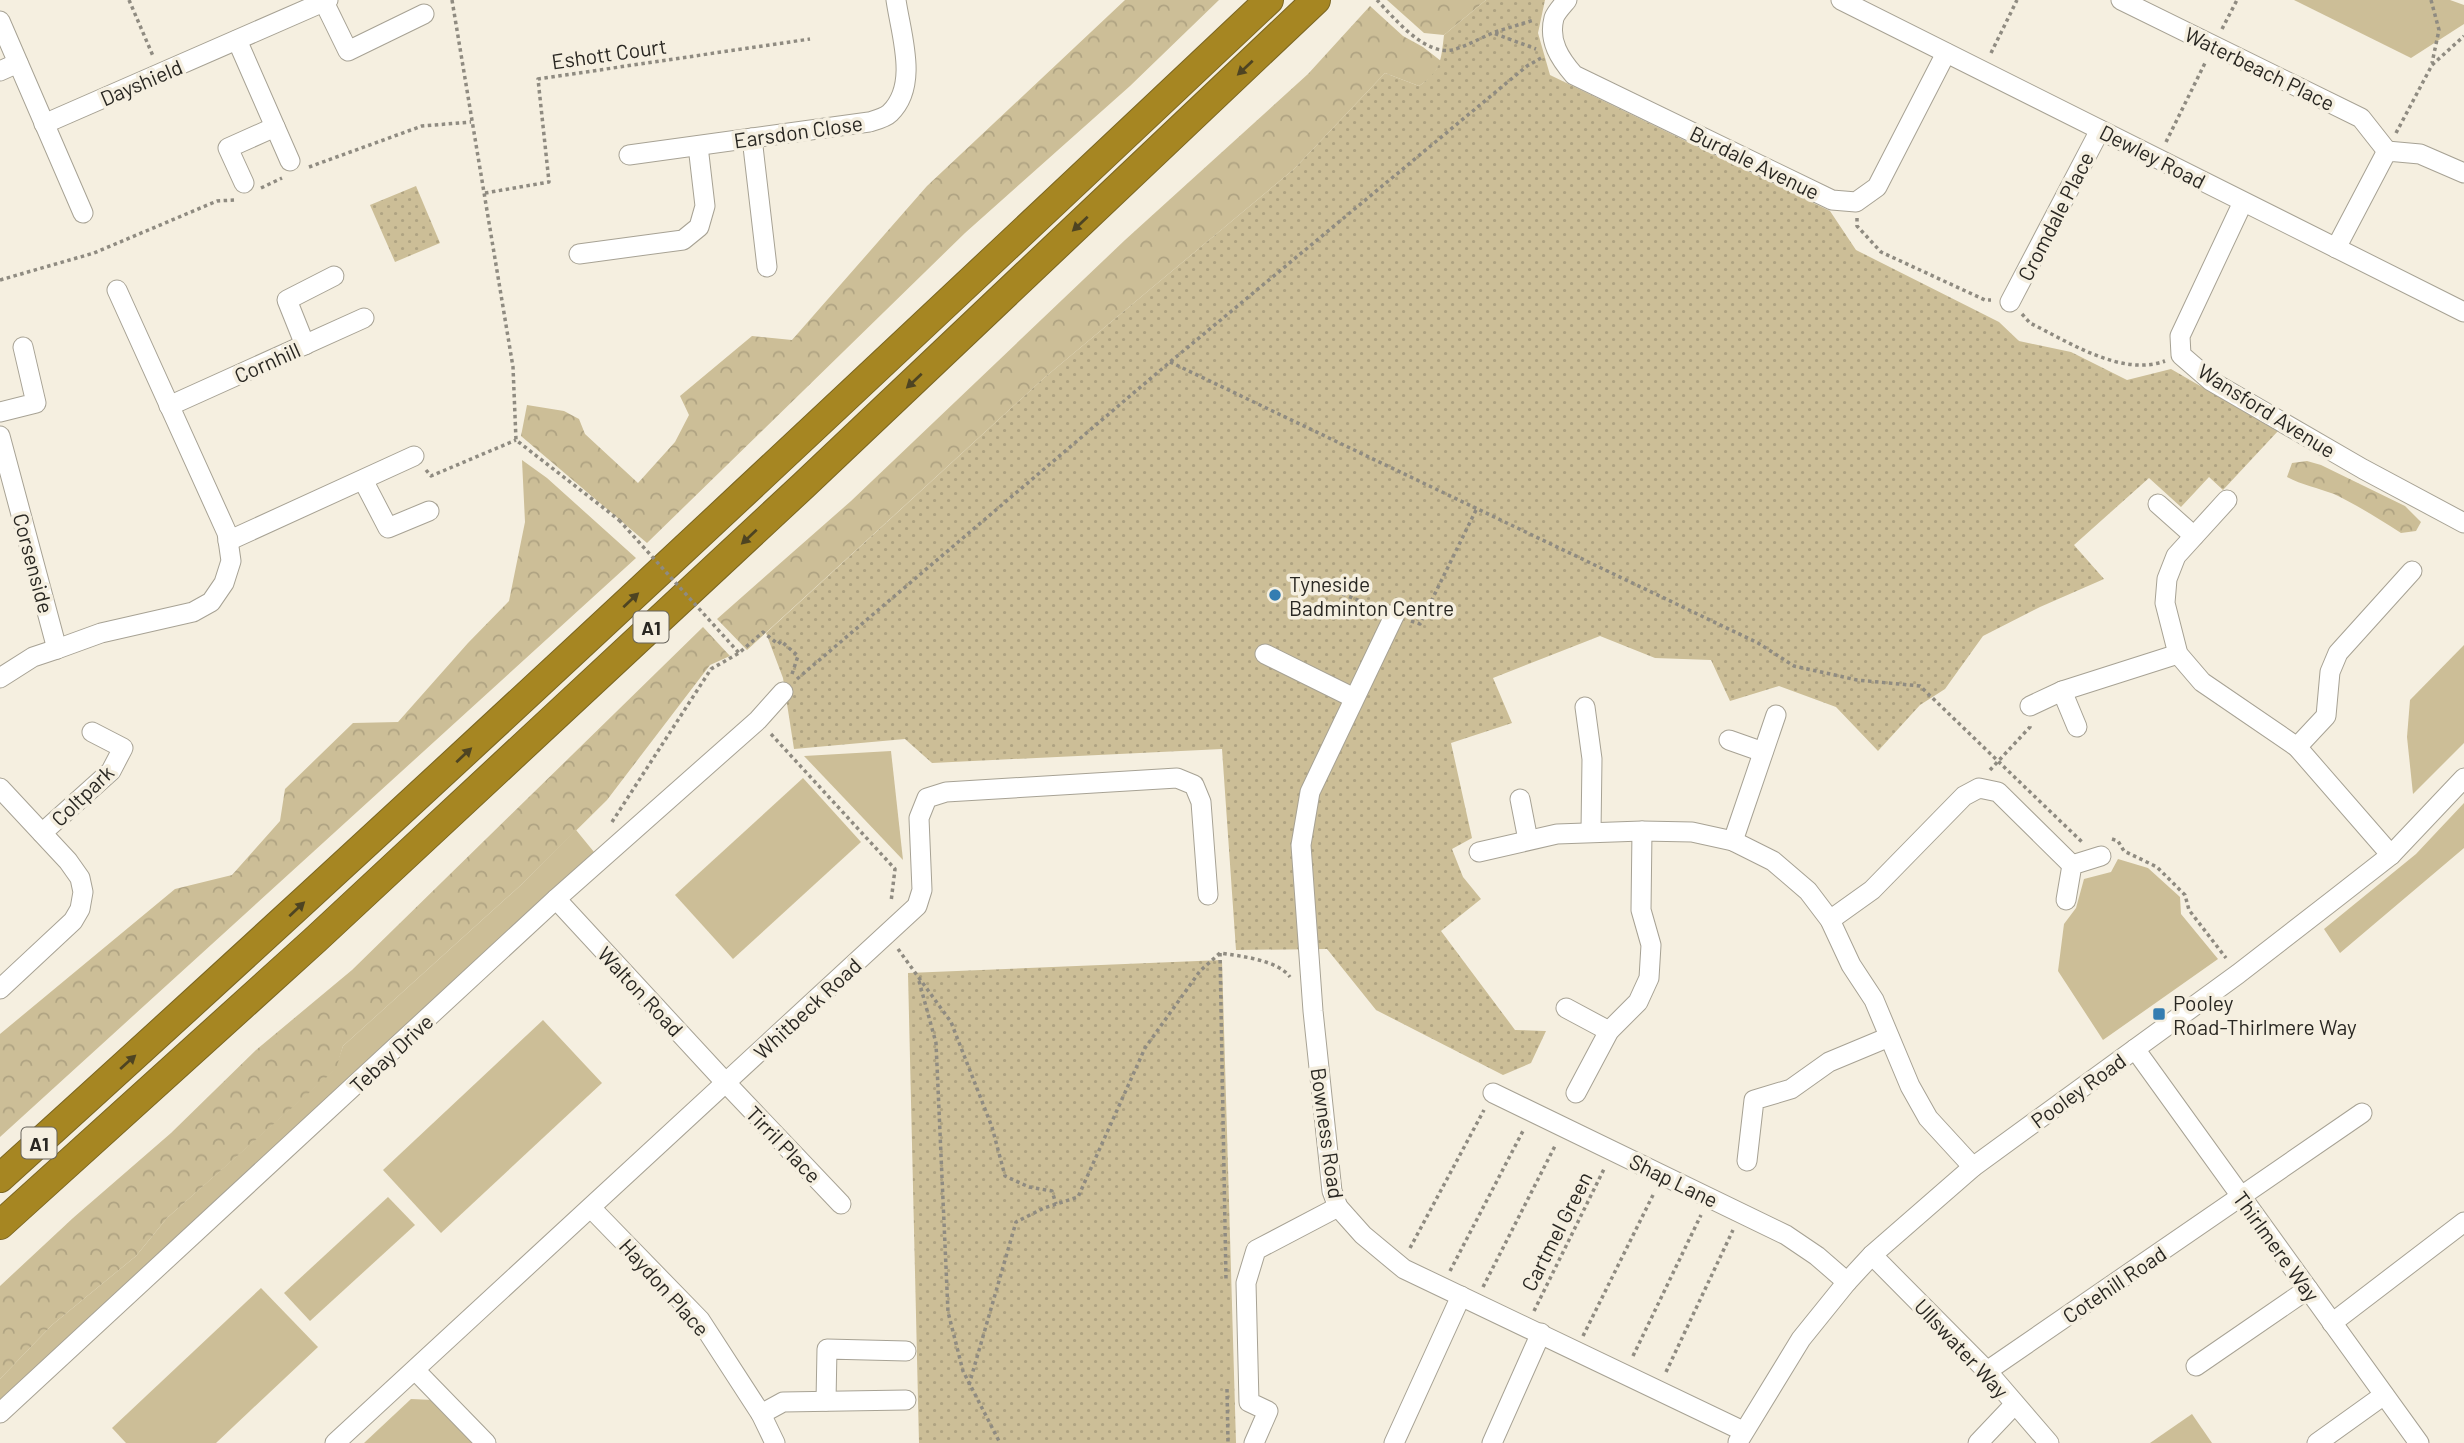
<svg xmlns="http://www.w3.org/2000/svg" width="2464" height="1443" font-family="Barlow,sans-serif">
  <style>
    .grass { fill: #ccbe97 }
    .forest { fill: url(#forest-crowns) }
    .park { fill: url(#park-dots) }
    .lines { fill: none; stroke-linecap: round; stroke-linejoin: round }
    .minor-casing { stroke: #a7a294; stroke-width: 21 }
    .highway-casing { stroke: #7a6522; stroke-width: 30 }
    .path { stroke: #8f8b81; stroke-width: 3.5; stroke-dasharray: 3.5 3.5; stroke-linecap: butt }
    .minor { stroke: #fff; stroke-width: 19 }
    .highway { stroke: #a68622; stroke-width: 28 }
    .path-bridge { stroke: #8f8b81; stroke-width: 3.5; stroke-dasharray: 3.5 3.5; stroke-linecap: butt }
    .oneway { fill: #4e4422 }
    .poi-dot { fill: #347db1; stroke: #f5efe0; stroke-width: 2.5 }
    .labels { text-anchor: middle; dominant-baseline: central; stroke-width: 7; stroke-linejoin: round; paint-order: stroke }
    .shield { fill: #f5efe0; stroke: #66635b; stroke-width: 2 }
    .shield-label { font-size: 19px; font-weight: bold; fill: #292722 }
    .street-label { font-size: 21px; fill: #292722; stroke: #f5efe0 }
    .poi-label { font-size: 21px; fill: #292722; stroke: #f5efe0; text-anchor: start }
  </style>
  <defs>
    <pattern id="forest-crowns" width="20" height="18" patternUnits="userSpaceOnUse" patternTransform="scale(1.75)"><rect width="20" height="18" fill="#ccbe97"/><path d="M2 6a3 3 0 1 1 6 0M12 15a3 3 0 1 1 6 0" fill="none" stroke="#afa382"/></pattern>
    <pattern id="park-dots" width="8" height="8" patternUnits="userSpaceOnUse" patternTransform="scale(1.75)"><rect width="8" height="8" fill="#ccbe97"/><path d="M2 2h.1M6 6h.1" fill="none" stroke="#afa382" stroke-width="1.8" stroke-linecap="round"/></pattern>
  </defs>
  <rect width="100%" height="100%" fill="#f5efe0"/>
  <g class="grass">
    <polygon points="2294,0 2450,0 2464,5 2464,24 2411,58"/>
    <polygon points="2464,645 2464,743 2413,794 2407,737 2410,700"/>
    <polygon points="891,751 903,860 804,756"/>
    <polygon points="803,778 861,842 733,959 675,895"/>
    <polygon points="2464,803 2464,848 2340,953 2324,929 2416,854"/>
    <polygon points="576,830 594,852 0,1402 0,1379 52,1325 136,1256 167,1218 335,1069 343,1046 522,884"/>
    <polygon points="2118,859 2148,868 2180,897 2181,914 2218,959 2103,1040 2058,971 2064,924 2076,908 2084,879 2111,872"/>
    <polygon points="543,1020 602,1083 441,1233 383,1170"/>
    <polygon points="388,1197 415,1225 310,1321 284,1293"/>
    <polygon points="261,1288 318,1347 216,1443 126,1443 112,1428"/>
    <polygon points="411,1399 434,1400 476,1443 364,1443"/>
    <polygon points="2192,1414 2212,1443 2150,1443"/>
  </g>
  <g class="forest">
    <polygon points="1125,0 1219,0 1130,86 965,233 647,543 521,436 527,405 564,411 579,419 585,434 638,483 675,442 689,415 680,396 752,336 792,340 927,186"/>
    <polygon points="1387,0 1486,0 1444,35 1424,33"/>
    <polygon points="1370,6 1403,36 1423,47 1441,61 1433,76 1419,86 1385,73 1294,169 1044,378 747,650 717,619 851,501 1125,240 1308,74"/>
    <polygon points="522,460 547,478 636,558 0,1137 0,1034 175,889 232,875 280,821 285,789 353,723 398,722 468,643 509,601 525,522"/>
    <path d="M2307,461L2321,465L2405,506L2421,522L2416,531L2401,533C2379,519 2357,505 2334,494C2318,488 2302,485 2287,477L2292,463Z"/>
    <polygon points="703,627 730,656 710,665 607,800 522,884 343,1046 336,1069 167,1218 136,1256 52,1325 0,1379 0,1286 73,1218 171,1133 256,1050 352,970"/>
  </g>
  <g class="park">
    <path d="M1486,0H1545L1538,33L1550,75L1830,211L1856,250L1999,322L2019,341L2071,352L2127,380L2171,369L2278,431L2223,490L2209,477L2181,507L2149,478L2074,545L2104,579L2040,607L1983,636L1945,689L1920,705L1878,751L1836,707L1779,686L1730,701L1711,660L1655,658L1600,636L1493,678L1512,723L1451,743L1472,838L1452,849L1463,877L1481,899L1441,931L1515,1030L1546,1031L1531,1063L1503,1075L1376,1010L1327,949L1236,950L1222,749L932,763L905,739L794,749L783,678L766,633L1044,378L1294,169L1385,73L1419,86C1441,71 1441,61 1444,35Z"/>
    <polygon points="416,186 440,243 395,262 370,205"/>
    <polygon points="1222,960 1236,1443 919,1443 908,973"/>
  </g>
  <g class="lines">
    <defs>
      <g id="minor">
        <path d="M1567,0C1563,5 1556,12 1554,18C1548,41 1560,59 1574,75L1832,200L1856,202L1877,187L1946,53"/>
        <polyline points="1841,0 2464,312"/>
        <polyline points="2121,0 2361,118 2387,151"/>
        <polyline points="324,2 348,51 424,14"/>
        <polyline points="0,21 83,213"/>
        <polyline points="237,40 290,161"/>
        <polyline points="0,71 18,63"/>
        <polyline points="44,124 328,0"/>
        <polyline points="752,138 767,267"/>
        <path d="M629,155L869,122C876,120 885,118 890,113C919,85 901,35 896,0"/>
        <polyline points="244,183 228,148 275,127"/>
        <polyline points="2243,202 2180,336 2181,355 2211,381 2363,469 2464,523"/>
        <polyline points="2336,248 2387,151 2420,154 2464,173"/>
        <polyline points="579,254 683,240 699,227 705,206 698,146"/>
        <polyline points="2010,302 2100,130"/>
        <polyline points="305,345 287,300 334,276"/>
        <polyline points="169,406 364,318"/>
        <polyline points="0,412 36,403 23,347"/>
        <polyline points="0,436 57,649"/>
        <polyline points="363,480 388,528 429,511"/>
        <polyline points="2227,500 2176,556 2167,579 2165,603 2178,654 2202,682 2297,747 2391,855"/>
        <polyline points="2158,504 2194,536"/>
        <polyline points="228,541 414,456"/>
        <polyline points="1395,614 1310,792 1301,845 1313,1011 1332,1191 1338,1207 1363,1235 1404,1269 1743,1431"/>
        <polyline points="1265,654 1354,698"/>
        <polyline points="0,678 33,657 57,649 101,633 193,612 211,602 224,583 231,561 227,533 117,290"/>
        <polyline points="2062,691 2077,727"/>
        <polyline points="2030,706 2062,691 2178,654"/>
        <polyline points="1585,707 1592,759 1591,832"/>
        <polyline points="1729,740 1763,752"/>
        <polyline points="2297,747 2326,716 2330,672 2338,653 2412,571"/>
        <polyline points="0,788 68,861 80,878 83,892 80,909 73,921 0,989"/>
        <polyline points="1520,799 1528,840"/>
        <polyline points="42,833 111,771 123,748 92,732"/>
        <polyline points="1733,841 1776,715"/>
        <polyline points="1479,852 1557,834 1642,831 1692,832 1733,841 1773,861 1808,891 1830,920 1851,965 1874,1000 1910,1086 1928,1118 1973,1167"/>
        <polyline points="556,899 726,1083 841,1204"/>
        <polyline points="2066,900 2072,865 2101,856"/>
        <polyline points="1830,920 1872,890 1964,796 1979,788 1998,792 2072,865"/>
        <polyline points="1566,1008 1609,1031"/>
        <polyline points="2135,1049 2419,1443"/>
        <polyline points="1493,1093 1786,1235 1817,1256 1847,1282"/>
        <polyline points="1576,1093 1609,1031 1638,1002 1649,978 1651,945 1641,910 1642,831"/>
        <polyline points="1747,1161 1754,1100 1791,1089 1829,1062 1889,1037"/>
        <polyline points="591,1208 700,1320 761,1414 775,1443"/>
        <polyline points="1872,1255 1987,1371 2049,1443"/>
        <polyline points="2332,1323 2464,1222"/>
        <polyline points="2196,1366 2308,1289"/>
        <polyline points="415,1370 486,1443"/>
        <polyline points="1987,1371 2362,1113"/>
        <polyline points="826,1401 827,1349 906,1351"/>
        <polyline points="0,1413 556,899 758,720 783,692"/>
        <polyline points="761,1414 783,1402 906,1400"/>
        <polyline points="1738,1442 1801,1339 1847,1282 1872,1255 1973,1167 2238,974 2336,898 2391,855 2464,778"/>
        <polyline points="335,1443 917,906 922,890 919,818 927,798 946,792 1177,778 1194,785 1201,802 1208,895"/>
        <polyline points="1254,1443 1268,1411 1249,1402 1246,1283 1256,1250 1338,1207"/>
        <polyline points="1394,1443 1461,1296"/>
        <polyline points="1492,1443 1541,1333"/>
        <polyline points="1978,1443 2014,1405"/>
        <polyline points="2317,1443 2384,1395"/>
      </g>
      <g id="highway">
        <path d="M0,1178C428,791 849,396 1269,0"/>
        <polyline points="0,1225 315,940 804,485 1316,0"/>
      </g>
    </defs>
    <use href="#minor" class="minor-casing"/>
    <use href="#highway" class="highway-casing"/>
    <g class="path">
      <polyline points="129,0 153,56"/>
      <polyline points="452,0 513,367 516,440 619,520"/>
      <path d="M1377,0C1394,18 1424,55 1452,50C1465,47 1480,38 1493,33L1536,49"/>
      <polyline points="2431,0 2439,30 2432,63"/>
      <polyline points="2222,29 2237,0"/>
      <polyline points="1495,32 1534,20"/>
      <polyline points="1991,53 2017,0"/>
      <polyline points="2396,133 2432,65 2464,36"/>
      <polyline points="2166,142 2206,61"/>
      <polyline points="309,167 422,126 471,122"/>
      <polyline points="261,188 282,178"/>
      <polyline points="485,193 549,182 538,79 810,39"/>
      <polyline points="1857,218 1857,226 1881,252 1985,300 1991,300"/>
      <polyline points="0,280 94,253 217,201 234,200"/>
      <path d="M2022,314L2030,323C2069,342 2121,377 2165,361"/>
      <polyline points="1170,362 1758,643 1794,666 1857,680 1920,686 2082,842"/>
      <polyline points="426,470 431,476 516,440"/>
      <polyline points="1310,581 1378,608"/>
      <polyline points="1411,621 1420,624 1477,508"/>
      <polyline points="797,679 1170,362 1527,66 1541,58"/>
      <polyline points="771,734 895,869 891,902"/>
      <polyline points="1990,770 2030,727 2030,723"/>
      <polyline points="612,822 711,669 739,653 763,632 778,644 781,641 798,656 791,677"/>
      <polyline points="2112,839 2118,841 2124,851 2157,867 2185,895 2189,910 2226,958"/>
      <polyline points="898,949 951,1022 992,1127 1005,1176 1029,1187 1052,1191 1056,1204"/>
      <polyline points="1220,953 1226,1280"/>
      <polyline points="919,981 936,1043 948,1312 963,1371 1000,1443"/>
      <polyline points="1410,1248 1484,1110"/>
      <polyline points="1450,1271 1524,1129"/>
      <polyline points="1483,1287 1556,1144"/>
      <polyline points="1534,1311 1605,1167"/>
      <polyline points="1583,1336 1654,1193"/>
      <polyline points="1633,1356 1701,1215"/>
      <polyline points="1666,1372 1733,1230"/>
      <path d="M969,1385L1016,1222L1044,1208L1078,1197L1145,1048L1200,971L1220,953C1240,956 1278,960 1290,977"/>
      <polyline points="1227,1389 1228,1443"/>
    </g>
    <use href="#minor" class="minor"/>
    <use href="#highway" class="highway"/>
    <polyline class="path-bridge" points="619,520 739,653"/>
  </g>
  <defs><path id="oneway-solid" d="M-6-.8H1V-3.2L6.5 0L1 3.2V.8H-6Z" transform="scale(1.75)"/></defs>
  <g class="oneway">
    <use href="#oneway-solid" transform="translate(1245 68) rotate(137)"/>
    <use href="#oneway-solid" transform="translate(1080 224) rotate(137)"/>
    <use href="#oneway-solid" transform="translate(914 381) rotate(137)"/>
    <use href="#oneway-solid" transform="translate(749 537) rotate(137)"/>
    <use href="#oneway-solid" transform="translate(631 600) rotate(-43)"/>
    <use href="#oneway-solid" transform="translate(464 755) rotate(-43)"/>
    <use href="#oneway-solid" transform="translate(297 909) rotate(-43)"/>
    <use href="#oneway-solid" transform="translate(128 1062) rotate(-42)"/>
  </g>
  <g class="poi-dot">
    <circle cx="1275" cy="595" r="7"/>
    <rect x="2152" y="1007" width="14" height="14" rx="3.5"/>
  </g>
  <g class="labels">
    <g class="shield">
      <rect x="633.5" y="611.5" width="35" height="31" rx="5"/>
      <rect x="21.5" y="1127.5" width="35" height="31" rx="5"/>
    </g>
    <g class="shield-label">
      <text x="651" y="627">A1</text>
      <text x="39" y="1143">A1</text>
    </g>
    <g class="street-label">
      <text transform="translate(609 53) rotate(-8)">Eshott Court</text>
      <text transform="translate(2260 68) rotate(26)">Waterbeach Place</text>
      <text transform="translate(141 82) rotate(-23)">Dayshield</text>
      <text transform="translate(798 131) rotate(-8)">Earsdon Close</text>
      <text transform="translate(2153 156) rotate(27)">Dewley Road</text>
      <text transform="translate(1755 162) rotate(26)">Burdale Avenue</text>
      <text transform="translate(2055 216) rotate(-63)">Cromdale Place</text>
      <text transform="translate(267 362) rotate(-24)">Cornhill</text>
      <text transform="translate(2267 410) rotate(32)">Wansford Avenue</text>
      <text transform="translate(34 563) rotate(75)">Corsenside</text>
      <text transform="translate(82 795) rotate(-44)">Coltpark</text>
      <text transform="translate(641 991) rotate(47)">Walton Road</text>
      <text transform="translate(807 1008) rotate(-43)">Whitbeck Road</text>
      <text transform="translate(391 1053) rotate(-43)">Tebay Drive</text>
      <text transform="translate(2078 1090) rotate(-36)">Pooley Road</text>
      <text transform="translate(1328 1133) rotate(82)">Bowness Road</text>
      <text transform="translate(784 1144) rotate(46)">Tirril Place</text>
      <text transform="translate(1674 1180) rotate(26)">Shap Lane</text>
      <text transform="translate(1556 1231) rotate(-63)">Cartmel Green</text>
      <text transform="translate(2277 1246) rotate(54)">Thirlmere Way</text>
      <text transform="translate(2114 1284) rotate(-34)">Cotehill Road</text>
      <text transform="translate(665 1287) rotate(48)">Haydon Place</text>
      <text transform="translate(1962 1348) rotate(47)">Ullswater Way</text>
    </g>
    <g class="poi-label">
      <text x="1289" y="583">Tyneside<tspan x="1289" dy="24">Badminton Centre</tspan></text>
      <text x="2173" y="1002">Pooley<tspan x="2173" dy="24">Road-Thirlmere Way</tspan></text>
    </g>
  </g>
</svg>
